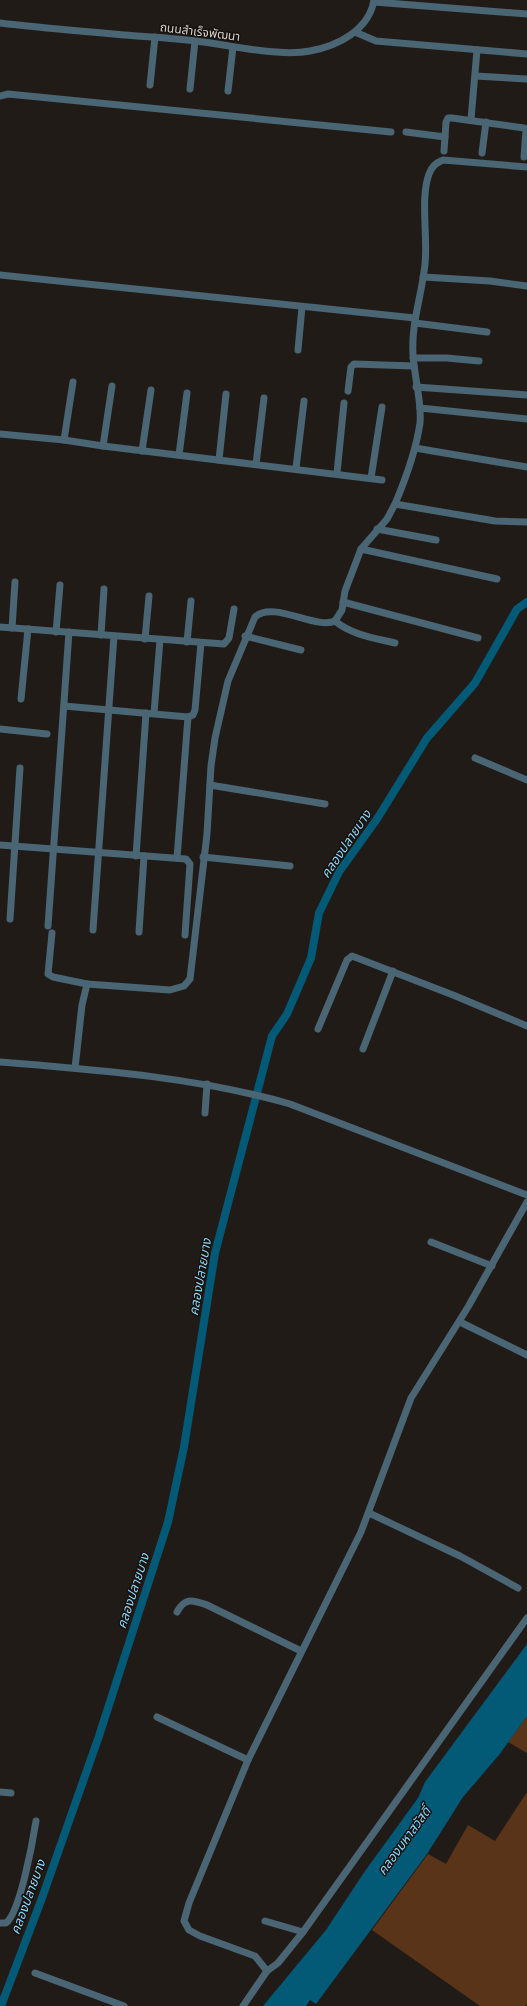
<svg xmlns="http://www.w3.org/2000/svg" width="527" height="2006" font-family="'DejaVu Sans','Noto Sans Thai',sans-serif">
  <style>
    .green { fill: #5a3419 }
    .water { fill: #025a77 }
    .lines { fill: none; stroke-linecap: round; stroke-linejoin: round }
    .canal { stroke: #025a77; stroke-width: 8 }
    .minor { stroke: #4a6573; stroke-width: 7 }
    .labels { text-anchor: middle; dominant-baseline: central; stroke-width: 3; stroke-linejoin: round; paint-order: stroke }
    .street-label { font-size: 12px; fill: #d5d0cd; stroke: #18120e }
    .water-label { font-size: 13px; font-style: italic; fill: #88d6fb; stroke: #18120e }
  </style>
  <rect width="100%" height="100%" fill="#211b17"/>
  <g class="green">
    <polygon points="527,1716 527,1753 508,1742"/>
    <polygon points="527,1792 527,2004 525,2006 480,2006 372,1930 428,1854 446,1864 468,1825 495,1841"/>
  </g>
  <polygon class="water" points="527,1644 527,1716 499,1755 463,1797 427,1854 316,2004 310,2000 306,2006 263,2006 326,1930 365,1871 418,1798 425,1782"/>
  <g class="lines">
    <polyline class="canal" points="1,2006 42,1898 99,1736 168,1522 184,1447 215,1253 272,1036 287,1014 311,958 319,913 339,872 377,819 427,738 475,683 517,609 527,602"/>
    <g class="minor">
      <polyline points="374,2 527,14"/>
      <path d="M0,23C41,28 82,31 124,35C148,37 172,38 196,41C229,45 278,57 310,51C338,46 369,30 374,0"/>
      <polyline points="355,32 376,41 527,54"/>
      <polyline points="476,76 527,79"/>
      <polyline points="150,85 155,37"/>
      <polyline points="190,89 195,41"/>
      <polyline points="228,91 233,47"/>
      <polyline points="0,96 8,94 391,132"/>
      <polyline points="471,119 477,50"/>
      <polyline points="406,132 445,137"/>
      <polyline points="444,151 446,122 448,118 452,118 524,128 526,130 524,157"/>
      <polyline points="482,153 486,122"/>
      <polyline points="0,275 415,318"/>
      <polyline points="423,277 490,281 527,286"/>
      <polyline points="415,323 487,332"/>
      <polyline points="298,350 302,307"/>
      <polyline points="413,358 447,358 479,361"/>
      <polyline points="416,387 527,395"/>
      <polyline points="348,391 351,367 354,364 414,366"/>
      <polyline points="420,408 527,419"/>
      <polyline points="0,434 64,440 103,446 382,480"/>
      <polyline points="64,440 73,382"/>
      <polyline points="103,446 112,386"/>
      <polyline points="415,448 527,467"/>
      <polyline points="142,451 151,390"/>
      <polyline points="179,455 187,393"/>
      <polyline points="219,460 226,394"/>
      <polyline points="256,464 264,398"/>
      <polyline points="296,468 304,401"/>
      <polyline points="337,473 344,403"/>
      <polyline points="371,478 382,407"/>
      <path d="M395,504C406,478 416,451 420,423C422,402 414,376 413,354C411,323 422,295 425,264C428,237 420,198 429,174C432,166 436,163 443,160L527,167"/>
      <polyline points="377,529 436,540"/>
      <polyline points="361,549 497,579"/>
      <polyline points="343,602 478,638"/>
      <path d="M335,621C352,635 374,638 395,643"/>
      <polyline points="0,627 224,644 229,638 234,609"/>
      <polyline points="12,628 15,582"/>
      <polyline points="56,632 60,585"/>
      <polyline points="101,635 104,589"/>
      <polyline points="245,636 301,650"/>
      <polyline points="145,639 149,596"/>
      <polyline points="187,642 191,601"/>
      <polyline points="21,699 28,629"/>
      <polyline points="64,706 188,717 193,715 195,710 201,643"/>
      <polyline points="154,713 160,640"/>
      <polyline points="0,729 47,734"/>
      <polyline points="475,758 527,780"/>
      <polyline points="210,785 325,804"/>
      <polyline points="0,845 186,859 190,864 185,935"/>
      <polyline points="136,856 146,713"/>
      <polyline points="203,857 290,866"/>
      <polyline points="177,858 188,717"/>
      <polyline points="10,919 20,768"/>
      <polyline points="48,926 69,632"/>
      <polyline points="93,930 114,636"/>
      <polyline points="139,932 144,856"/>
      <polyline points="52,933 48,974 53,977 87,984"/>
      <polyline points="318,1029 347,960 352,956 453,995 527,1026"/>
      <polyline points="363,1049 393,971"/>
      <path d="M0,1062C97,1070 196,1077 290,1104L527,1195"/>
      <path d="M75,1068L82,1005L87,984L170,990L184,986L190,979L207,834L211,766L215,738L228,681L255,617C273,600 316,630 335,621L342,610L345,591L361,549L387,519L395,504L495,521L527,522"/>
      <polyline points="205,1113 207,1084"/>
      <polyline points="431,1242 492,1266"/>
      <polyline points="460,1322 527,1355"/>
      <polyline points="369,1513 460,1556 518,1588"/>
      <path d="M177,1612C185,1597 193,1600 207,1605L301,1651"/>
      <polyline points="157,1717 248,1760"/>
      <polyline points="0,1792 11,1793"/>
      <polyline points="265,1921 303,1932"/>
      <path d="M0,1923H6C20,1913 33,1840 36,1821"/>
      <polyline points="267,1971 255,1956 200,1936 189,1930 184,1921 189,1903 248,1760 361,1532 411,1398 468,1307 527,1202"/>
      <polyline points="35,1973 124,2006"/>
      <polyline points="243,2006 267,1971 278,1963 303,1932 527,1618"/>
    </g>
  </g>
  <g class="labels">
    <g class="street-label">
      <text transform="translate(200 32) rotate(7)">ถนนสำเร็จพัฒนา</text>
    </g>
    <g class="water-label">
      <text transform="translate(346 844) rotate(-56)">คลองปลายบาง</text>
      <text transform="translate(200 1277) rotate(-80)">คลองปลายบาง</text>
      <text transform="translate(133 1591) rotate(-72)">คลองปลายบาง</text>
      <text transform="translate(404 1841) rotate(-54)">คลองมหาสวัสดิ์</text>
      <text transform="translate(28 1897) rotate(-70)">คลองปลายบาง</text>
    </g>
  </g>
</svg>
